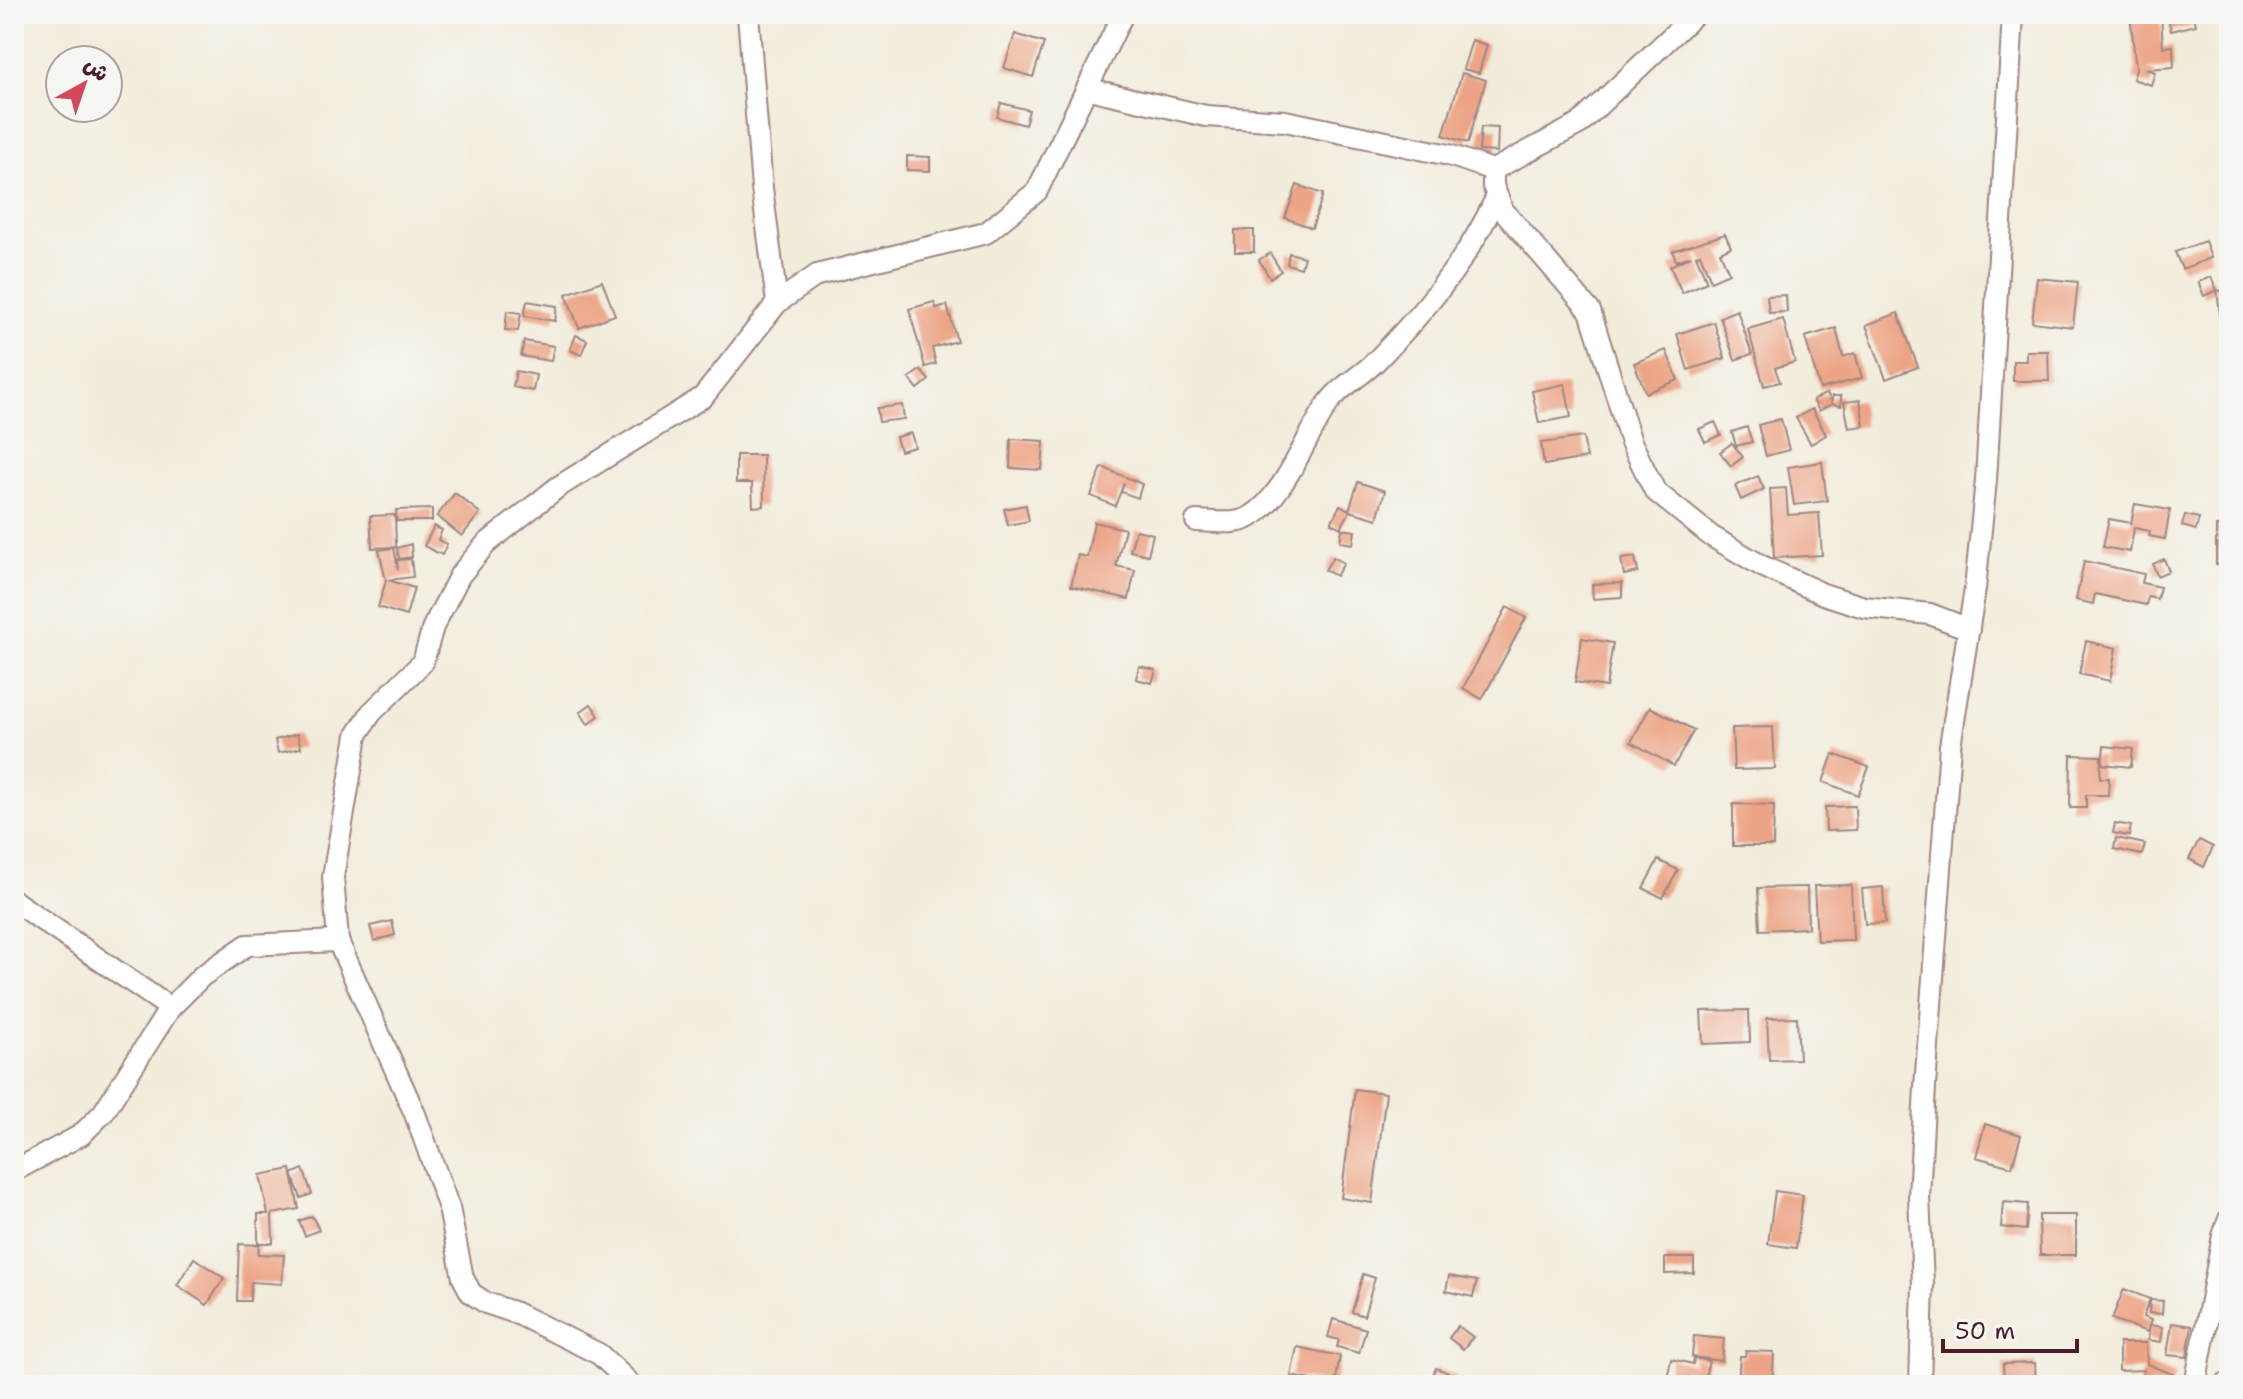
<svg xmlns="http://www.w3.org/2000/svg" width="2243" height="1399" font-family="'Shantell Sans','Playpen Sans Arabic',sans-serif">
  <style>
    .building { fill: #eda486 }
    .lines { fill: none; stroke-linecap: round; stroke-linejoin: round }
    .minor-casing { stroke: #9e8683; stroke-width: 24 }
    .minor { stroke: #fff; stroke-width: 20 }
  </style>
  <rect width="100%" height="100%" fill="#f6f6f2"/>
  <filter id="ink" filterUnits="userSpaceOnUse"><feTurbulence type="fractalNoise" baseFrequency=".0125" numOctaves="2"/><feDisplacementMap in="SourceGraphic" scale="16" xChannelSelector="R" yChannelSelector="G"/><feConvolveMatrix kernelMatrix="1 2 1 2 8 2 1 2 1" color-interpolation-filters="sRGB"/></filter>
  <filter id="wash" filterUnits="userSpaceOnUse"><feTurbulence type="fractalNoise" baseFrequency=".006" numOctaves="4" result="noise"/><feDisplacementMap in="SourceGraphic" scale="32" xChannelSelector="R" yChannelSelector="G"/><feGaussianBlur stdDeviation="1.8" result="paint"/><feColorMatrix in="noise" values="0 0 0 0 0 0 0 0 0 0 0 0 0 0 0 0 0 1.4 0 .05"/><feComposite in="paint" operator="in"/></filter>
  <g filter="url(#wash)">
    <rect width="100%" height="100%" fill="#f2ecdb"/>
    <g id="blocks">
      <g class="building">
        <polygon points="2130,14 2161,14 2163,47 2173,46 2174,67 2146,69 2155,72 2151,85 2133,79 2136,69"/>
        <polygon points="2167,14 2193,14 2196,25 2171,31"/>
        <polygon points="1015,34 1044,43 1033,77 1004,68"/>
        <polygon points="1472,40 1487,45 1479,73 1463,69"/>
        <polygon points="1462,73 1486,80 1468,143 1443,135"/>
        <polygon points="1001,103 1029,110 1025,125 997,117"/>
        <polygon points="1481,127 1498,128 1497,152 1479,151"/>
        <polygon points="907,156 930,157 930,171 907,170"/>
        <polygon points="1297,185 1323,194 1312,228 1285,218"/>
        <rect x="1235" y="230" width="19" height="22"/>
        <polygon points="1725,234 1731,247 1720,252 1729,273 1711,281 1700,254 1696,255 1707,282 1682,293 1670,266 1691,256 1676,261 1673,251"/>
        <polygon points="2205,241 2211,258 2182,269 2175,252"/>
        <polygon points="1270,253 1281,271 1270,278 1259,260"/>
        <polygon points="1289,253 1304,257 1301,268 1287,264"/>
        <polygon points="2211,277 2217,290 2204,296 2198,282"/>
        <polygon points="2037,278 2078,282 2073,327 2032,322"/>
        <polygon points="602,281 615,315 579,328 566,294"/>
        <polygon points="2229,290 2229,320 2221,321 2217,291"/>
        <polygon points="1786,295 1787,312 1769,313 1767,296"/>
        <polygon points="527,301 557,306 555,321 524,316"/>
        <polygon points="934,302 936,308 947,305 957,341 932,348 936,364 925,367 909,309"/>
        <polygon points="1737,310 1752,354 1735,360 1720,317"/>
        <polygon points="507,311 521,313 518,331 505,330"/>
        <polygon points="1898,313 1918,367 1886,379 1866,325"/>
        <polygon points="1783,319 1795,362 1775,368 1780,382 1764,386 1748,329"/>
        <polygon points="1714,322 1725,358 1688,370 1677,334"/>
        <polygon points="1836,328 1843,357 1855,353 1862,378 1820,389 1805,337"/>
        <polygon points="576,335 587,340 581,355 570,350"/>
        <polygon points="524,341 554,346 551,361 521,356"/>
        <polygon points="1666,350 1678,380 1646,393 1634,363"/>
        <polygon points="2026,351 2048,351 2049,381 2013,381 2013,361 2026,361"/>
        <polygon points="920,370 929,380 918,389 909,378"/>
        <polygon points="516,371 536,375 533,391 513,387"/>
        <polygon points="1565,384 1571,417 1539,423 1532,391"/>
        <polygon points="1827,393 1832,403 1832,396 1841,396 1841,406 1832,404 1819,411 1813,400"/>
        <polygon points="1860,400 1864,426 1849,428 1844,402"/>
        <polygon points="902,405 904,419 879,422 877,408"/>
        <polygon points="1812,409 1826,435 1811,444 1796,418"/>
        <polygon points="1781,419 1789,450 1766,456 1758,425"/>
        <polygon points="1715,422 1721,435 1705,442 1699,429"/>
        <polygon points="1747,427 1752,442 1736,446 1732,432"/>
        <polygon points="911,433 915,447 900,451 896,437"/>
        <polygon points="1583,437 1587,458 1544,465 1541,443"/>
        <polygon points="1011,439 1044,441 1042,470 1010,468"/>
        <polygon points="1732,443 1743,457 1731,466 1720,452"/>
        <polygon points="736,455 763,455 764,506 753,507 752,483 736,483"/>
        <polygon points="1822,462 1827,501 1794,505 1788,467"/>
        <polygon points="1102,467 1142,484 1138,498 1121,492 1124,483 1115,506 1091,496"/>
        <polygon points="1758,476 1764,489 1741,500 1735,486"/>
        <polygon points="1358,482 1385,491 1377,519 1350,511 1341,528 1331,523 1340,505 1349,510"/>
        <polygon points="1786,488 1788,515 1819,513 1822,555 1774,558 1770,489"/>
        <polygon points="455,493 480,513 462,536 437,516"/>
        <polygon points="2135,504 2170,510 2165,539 2149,536 2150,531 2134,528 2130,552 2103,547 2109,519 2131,523"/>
        <polygon points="1026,505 1029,521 1008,525 1004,509"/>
        <polygon points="432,509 432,521 397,521 396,510"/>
        <polygon points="395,515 396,547 372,548 370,516"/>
        <polygon points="2185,515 2199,518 2196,530 2182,526"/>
        <polygon points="1094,522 1125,529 1116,566 1135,570 1129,599 1071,586 1078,555 1087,557"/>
        <polygon points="434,526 442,530 438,540 447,544 442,555 424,546"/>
        <rect x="2216" y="526" width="13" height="39"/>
        <polygon points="1342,529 1355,531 1353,544 1340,542"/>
        <polygon points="1136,530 1153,534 1148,555 1130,551"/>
        <polygon points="411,544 412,557 399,559 397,548"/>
        <polygon points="394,548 398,570 397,560 411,559 413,577 388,580 414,588 406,616 378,607 386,581 379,550"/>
        <polygon points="1333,557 1344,563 1336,576 1325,570"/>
        <polygon points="1635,557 1638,572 1624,575 1621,559"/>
        <polygon points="2164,559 2169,571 2157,576 2153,564"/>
        <polygon points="2084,561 2144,574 2142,583 2160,587 2157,599 2148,597 2146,605 2095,594 2093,604 2076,600"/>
        <polygon points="1622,583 1622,597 1593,599 1592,584"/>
        <polygon points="1507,607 1526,618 1482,699 1463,688"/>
        <polygon points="1582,638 1613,643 1606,687 1575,682"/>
        <polygon points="2086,641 2116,648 2110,681 2079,674"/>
        <polygon points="1139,666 1156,670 1152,683 1136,679"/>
        <polygon points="591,704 599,716 588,724 580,712"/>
        <polygon points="1650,707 1694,730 1674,766 1631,742"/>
        <polygon points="1773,727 1775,769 1734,770 1732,728"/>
        <polygon points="297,734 301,748 278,753 275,740"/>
        <polygon points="2104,746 2133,749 2131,767 2102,764"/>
        <polygon points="1833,754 1869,767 1858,795 1823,782"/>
        <polygon points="2071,755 2101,756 2100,778 2109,778 2108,795 2086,795 2086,808 2070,808"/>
        <polygon points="1733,804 1774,805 1773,846 1733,846"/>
        <polygon points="1855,806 1856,830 1826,831 1825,807"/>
        <polygon points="2115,823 2131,826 2129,836 2113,833"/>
        <polygon points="2116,838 2145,844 2142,855 2114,849"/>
        <polygon points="2199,840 2213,847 2204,867 2189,859"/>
        <polygon points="1658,860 1678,870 1663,898 1643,888"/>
        <polygon points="1851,885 1853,940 1817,941 1814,886"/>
        <polygon points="1807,887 1808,928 1760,930 1758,888"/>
        <polygon points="1883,887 1885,923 1865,924 1862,889"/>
        <polygon points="392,921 395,935 374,941 370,926"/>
        <polygon points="1749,1010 1750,1042 1703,1044 1701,1011"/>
        <polygon points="1797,1017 1799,1059 1769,1060 1767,1018"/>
        <polygon points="1355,1089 1386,1093 1372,1203 1341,1198"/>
        <polygon points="1985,1124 2021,1135 2012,1167 1976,1157"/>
        <polygon points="291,1169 299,1209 272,1214 273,1243 258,1243 258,1214 268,1214 260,1175"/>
        <polygon points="303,1169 312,1194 301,1198 292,1174"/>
        <polygon points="1775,1191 1803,1195 1796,1248 1768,1244"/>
        <polygon points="2003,1202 2028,1204 2026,1230 2001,1227"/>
        <polygon points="2039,1215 2076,1215 2076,1255 2040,1255"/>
        <polygon points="312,1216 319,1230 305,1236 299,1221"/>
        <polygon points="239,1244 259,1245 258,1254 284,1255 282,1284 251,1282 250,1301 237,1301"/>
        <polygon points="194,1258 224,1278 207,1305 177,1285"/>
        <polygon points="1665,1258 1694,1258 1694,1273 1665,1274"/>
        <polygon points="1363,1274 1375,1278 1364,1316 1352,1312"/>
        <polygon points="1449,1276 1477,1281 1473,1297 1446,1291"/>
        <polygon points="2124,1289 2150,1299 2143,1317 2151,1320 2147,1332 2112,1319"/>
        <polygon points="2150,1300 2163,1301 2162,1314 2149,1313"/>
        <polygon points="1333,1319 1366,1329 1359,1353 1337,1347 1339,1340 1328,1337"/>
        <polygon points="2172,1323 2192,1326 2187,1357 2167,1355"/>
        <polygon points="2150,1325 2163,1327 2161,1342 2148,1340"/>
        <polygon points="1458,1326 1473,1337 1463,1349 1449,1338"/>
        <polygon points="1694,1336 1724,1339 1722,1361 1692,1357"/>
        <polygon points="2119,1343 2146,1343 2147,1364 2175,1375 2171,1385 2138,1385 2144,1370 2119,1371"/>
        <polygon points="1297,1347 1340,1356 1335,1385 1291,1376"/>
        <polygon points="1746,1351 1774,1352 1772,1385 1738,1385 1740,1356 1745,1356"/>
        <polygon points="1694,1358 1709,1361 1704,1381 1688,1377 1687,1384 1667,1379 1671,1359 1693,1364"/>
        <polygon points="2035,1363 2036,1385 2004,1385 2003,1364"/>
        <polygon points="1436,1368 1457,1376 1454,1385 1432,1377"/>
        <polygon points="1623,1374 1662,1384 1662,1385 1620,1385"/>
      </g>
    </g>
  </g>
  <g filter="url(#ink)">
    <use href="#blocks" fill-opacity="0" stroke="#9e8683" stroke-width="2"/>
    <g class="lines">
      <defs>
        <g id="minor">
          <polyline points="748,14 762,188 777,303"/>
          <polyline points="1089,89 1206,116 1285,121 1449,155 1493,170 1493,186 1503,210 1590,311 1631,442 1655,491 1711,536 1762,566 1823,594 1864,607 1930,614 1969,629"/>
          <polyline points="1493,170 1579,124 1695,14"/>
          <path d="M1196,521C1214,521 1234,526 1250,517C1286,496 1306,434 1330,401C1343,384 1362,376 1376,361C1423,313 1468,260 1496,198"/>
          <polyline points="14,901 170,1008"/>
          <polyline points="14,1171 81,1135 103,1113 170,1008 202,976 247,945 338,941"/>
          <polyline points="632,1385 599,1354 516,1313 486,1303 471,1293 463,1278 449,1208 415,1114 338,941 333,877 357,735 371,713 423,662 433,627 460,575 486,544 558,487 703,397 777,303 817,275 986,233 1037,191 1123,14"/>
          <polyline points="1920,1385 1923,1284 1919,1197 1925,1087 1950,746 1975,589 1986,480 2013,14"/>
          <polyline points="2195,1385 2223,1236 2229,1219"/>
          <polyline points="2225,1385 2229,1383"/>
        </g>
      </defs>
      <use href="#minor" class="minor-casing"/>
      <use href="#minor" class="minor"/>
    </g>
  </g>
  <rect width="2243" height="1399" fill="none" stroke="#f6f6f2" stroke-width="48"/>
  <g transform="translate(84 84) rotate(40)"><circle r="38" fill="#f6f6f2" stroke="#b1a0a2" stroke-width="2"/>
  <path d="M0-6L14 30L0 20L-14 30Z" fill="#d1495b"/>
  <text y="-12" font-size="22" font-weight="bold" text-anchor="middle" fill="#4a1f2b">ش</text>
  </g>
  <path d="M1943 1339v12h134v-12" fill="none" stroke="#4a1f2b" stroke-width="4"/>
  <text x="1955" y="1339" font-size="24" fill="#4a1f2b" stroke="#f6f6f2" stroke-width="6" paint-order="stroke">50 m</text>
</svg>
